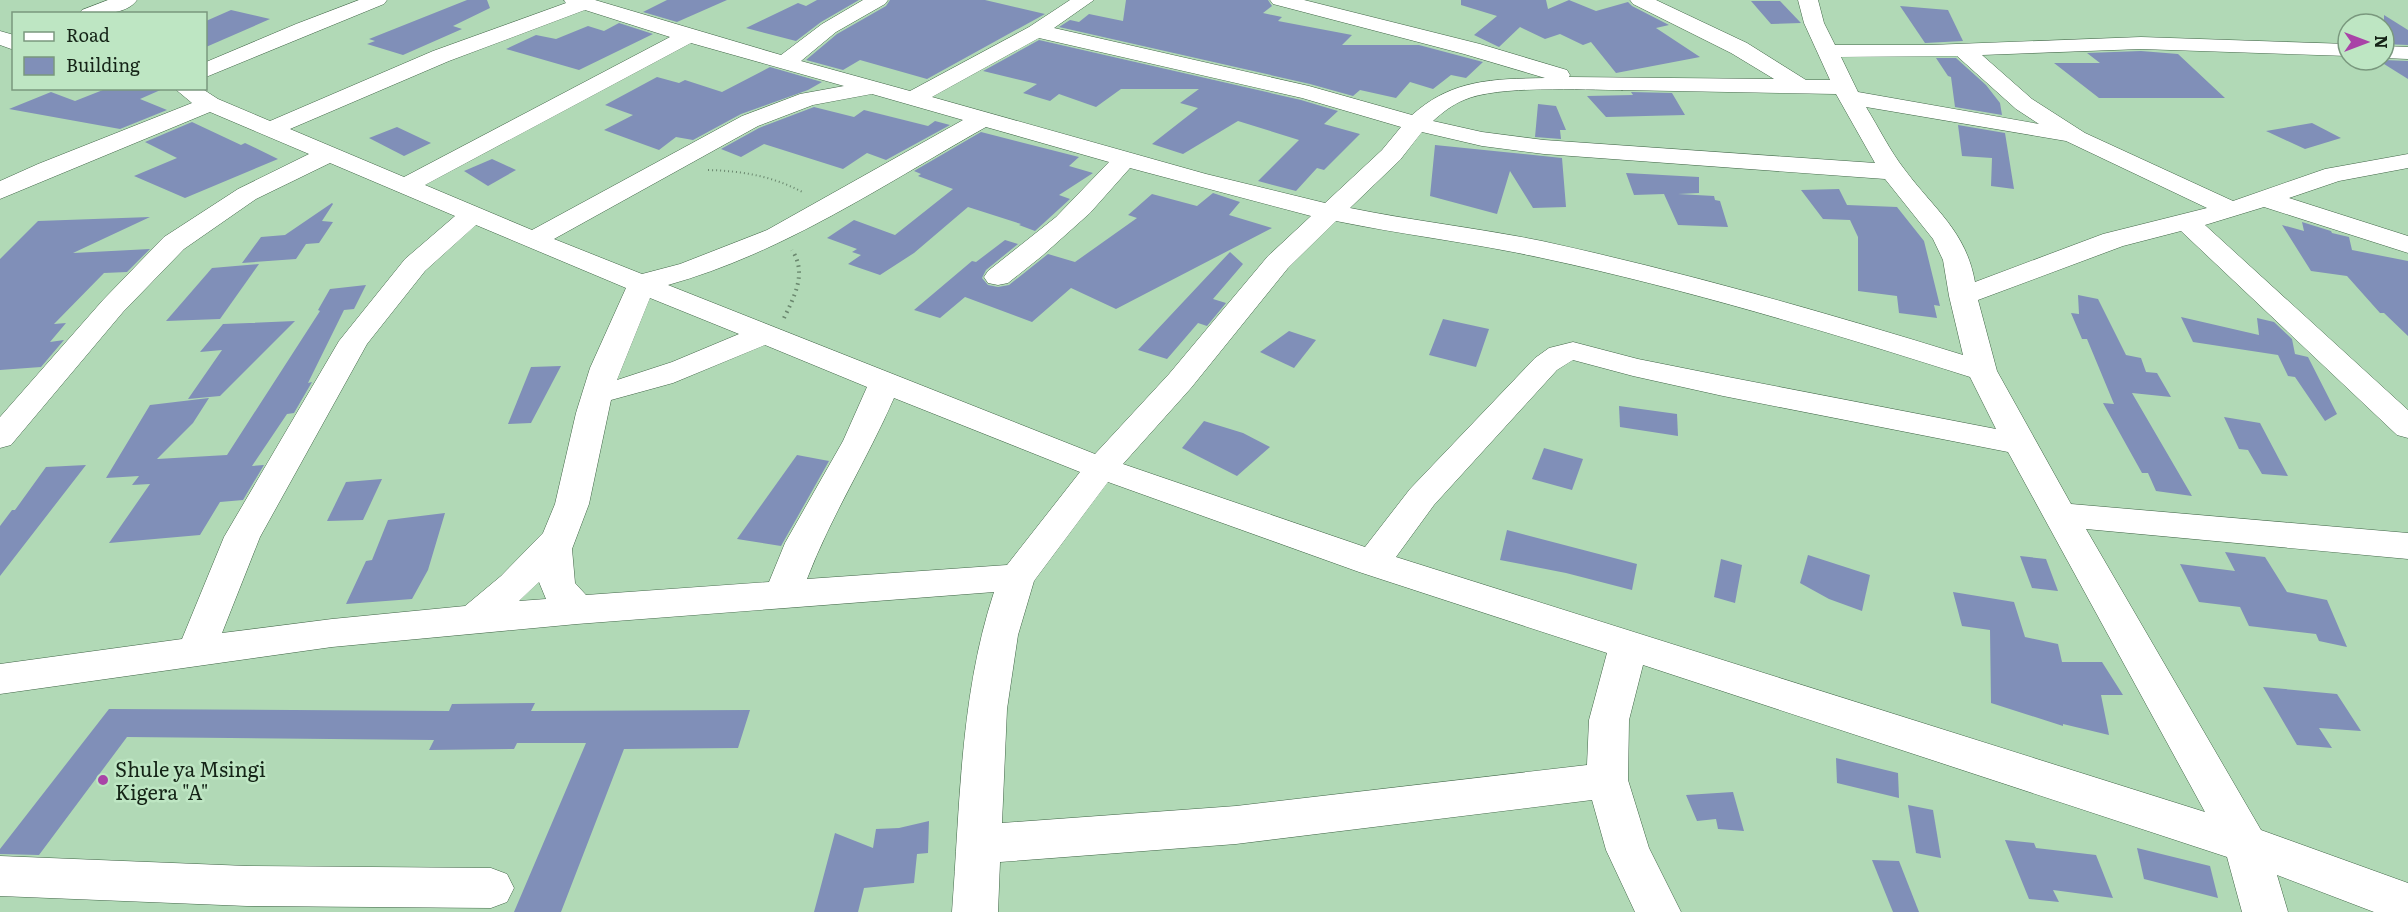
<svg xmlns="http://www.w3.org/2000/svg" width="2408" height="912" font-family="Literata,serif">
  <style>
    .building { fill: #808fb8 }
    .lines { fill: none; stroke-linecap: round; stroke-linejoin: round }
    .minor-casing { stroke: #416547; stroke-width: 1 }
    .path-far1 { stroke: #6a876e; stroke-width: 2; stroke-dasharray: 1 3; stroke-linecap: butt }
    .path { stroke: #6a876e; stroke-width: 4; stroke-dasharray: 1.5 4.5; stroke-linecap: butt }
    .minor { fill: #fff; fill-rule: evenodd }
    .poi-dot { fill: #a943a7; stroke: #bee6c3; stroke-width: 2 }
    .labels { text-anchor: middle; dominant-baseline: central; stroke-width: 5; stroke-linejoin: round; paint-order: stroke }
    .near-poi-label { font-size: 20px; fill: #152417; stroke: #bee6c3; text-anchor: start }
  </style>
  <rect width="100%" height="100%" fill="#b1d9b6"/>
  <g class="building">
    <polygon points="467,0 487,0 490,8 453,26 462,29 403,55 367,44 375,41 369,39"/>
    <polygon points="667,0 727,0 677,22 643,12"/>
    <polygon points="817,0 859,0 821,22 796,41 746,28 798,3 806,6"/>
    <polygon points="890,0 985,0 1045,14 927,79 860,60 843,70 806,60 837,34 886,6"/>
    <polygon points="1126,0 1268,0 1272,6 1263,13 1282,17 1278,21 1352,35 1342,45 1419,45 1483,62 1466,78 1451,75 1433,89 1410,82 1396,98 1360,90 1353,96 1310,84 1059,27 1070,20 1079,22 1089,14 1123,21"/>
    <polygon points="1461,0 1546,0 1548,9 1569,0 1596,11 1628,2 1632,6 1669,25 1656,28 1700,57 1616,73 1591,42 1583,45 1560,34 1545,39 1520,27 1499,47 1474,35 1497,16 1461,5"/>
    <polygon points="1751,1 1780,1 1801,23 1771,24"/>
    <polygon points="1900,6 1948,10 1963,41 1925,43"/>
    <polygon points="231,10 270,19 206,47 206,21"/>
    <polygon points="2384,15 2408,30 2408,45 2384,44"/>
    <polygon points="619,23 653,34 579,70 506,49 536,35 556,39 588,26 604,31"/>
    <polygon points="1039,40 1301,100 1338,111 1324,124 1360,134 1324,170 1317,168 1296,191 1258,181 1299,140 1238,121 1183,154 1152,144 1198,108 1180,103 1199,89 1121,89 1096,107 1059,94 1050,101 1023,93 1037,84 983,71"/>
    <polygon points="2141,51 2178,54 2225,98 2099,98 2054,63 2100,63 2087,53"/>
    <polygon points="1936,58 1956,58 1986,85 2000,103 2002,115 1955,107 1951,77 1948,76"/>
    <polygon points="2384,60 2408,61 2408,79 2384,64"/>
    <polygon points="770,67 822,82 808,90 741,114 693,140 676,137 659,150 604,130 633,115 605,105 657,77 679,83 685,80 722,92"/>
    <polygon points="108,88 165,88 140,99 167,110 120,129 9,109 51,92 75,101"/>
    <polygon points="1631,92 1672,93 1685,115 1606,117 1587,96 1633,95"/>
    <polygon points="1538,104 1556,106 1566,130 1560,130 1561,139 1535,137"/>
    <polygon points="814,107 854,117 864,110 928,126 935,121 950,125 886,160 867,153 843,169 764,144 741,157 721,149 759,128"/>
    <polygon points="192,122 241,145 245,143 278,159 185,198 134,176 177,158 145,142"/>
    <polygon points="2312,123 2341,138 2305,149 2266,131"/>
    <polygon points="1958,125 2005,133 2014,189 1991,186 1992,158 1962,156"/>
    <polygon points="397,127 431,143 404,156 369,138"/>
    <polygon points="981,132 1079,157 1069,166 1093,173 1059,195 1070,199 1035,231 1019,225 1021,224 968,207 914,253 880,275 848,264 861,255 852,252 857,249 827,238 854,220 895,235 953,189 918,176 921,174 914,171"/>
    <polygon points="1435,145 1562,158 1566,207 1533,208 1510,171 1497,214 1430,196"/>
    <polygon points="492,159 516,170 488,186 464,171"/>
    <polygon points="1626,173 1699,177 1699,193 1678,194 1714,196 1715,200 1720,201 1728,227 1678,225 1664,194 1634,195"/>
    <polygon points="1839,189 1847,205 1897,207 1924,241 1940,306 1934,305 1937,318 1899,313 1897,296 1858,291 1858,237 1850,220 1823,219 1801,190"/>
    <polygon points="1213,193 1240,202 1229,215 1272,228 1116,309 1071,288 1032,322 965,297 940,318 914,310 972,261 976,262 1005,240 1018,244 986,270 982,278 988,285 998,287 1009,285 1048,254 1075,262 1137,218 1128,215 1152,194 1197,206"/>
    <polygon points="332,203 333,204 322,221 333,222 319,243 306,244 296,259 242,263 261,237 285,235"/>
    <polygon points="150,217 73,253 150,249 127,272 104,273 54,324 66,323 50,342 64,340 41,367 0,370 0,259 38,221"/>
    <polygon points="2302,222 2331,231 2332,233 2349,237 2352,250 2408,261 2408,336 2384,313 2380,313 2347,276 2311,271 2282,225 2304,231"/>
    <polygon points="1230,252 1243,264 1213,299 1226,303 1207,326 1198,323 1167,359 1138,350"/>
    <polygon points="259,264 220,319 166,321 212,268"/>
    <polygon points="366,285 354,309 344,310 308,383 312,382 294,413 287,414 252,466 264,465 243,500 220,502 200,535 109,543 150,484 132,485 139,476 106,478 150,405 209,398 193,423 157,459 227,455 320,311 318,310 330,289"/>
    <polygon points="2078,295 2098,299 2126,355 2141,358 2146,372 2157,373 2171,397 2132,393 2192,496 2156,491 2148,473 2142,473 2103,403 2114,404 2087,339 2082,339 2071,313 2079,314"/>
    <polygon points="2181,317 2259,335 2257,318 2274,322 2292,339 2295,354 2308,357 2337,414 2325,421 2295,377 2288,376 2278,355 2193,342"/>
    <polygon points="1443,319 1489,329 1476,367 1429,355"/>
    <polygon points="295,321 220,396 188,399 222,350 200,352 223,324"/>
    <polygon points="1289,331 1316,340 1294,368 1260,352"/>
    <polygon points="561,366 531,423 508,424 531,367"/>
    <polygon points="1619,406 1677,414 1678,436 1620,427"/>
    <polygon points="2224,417 2260,423 2288,476 2262,474 2248,450 2239,449"/>
    <polygon points="1204,421 1243,433 1270,447 1237,476 1182,448"/>
    <polygon points="1544,448 1583,459 1572,490 1532,479"/>
    <polygon points="797,455 829,461 781,546 737,539"/>
    <polygon points="86,465 0,576 0,526 12,510 15,510 46,467"/>
    <polygon points="382,479 363,520 327,521 346,482"/>
    <polygon points="445,513 428,570 412,599 346,604 366,561 372,560 388,520"/>
    <polygon points="1507,530 1637,564 1632,590 1566,573 1500,560"/>
    <polygon points="2225,552 2265,557 2287,592 2327,600 2347,647 2319,641 2316,634 2249,626 2240,607 2199,602 2180,564 2235,571"/>
    <polygon points="1808,555 1870,575 1862,611 1829,599 1800,583"/>
    <polygon points="2020,556 2046,559 2058,591 2032,588"/>
    <polygon points="1721,559 1742,565 1735,603 1714,597"/>
    <polygon points="1953,592 2014,602 2025,637 2058,644 2062,662 2102,662 2123,695 2101,695 2109,735 2063,724 2063,726 1991,703 1990,630 1962,626"/>
    <polygon points="2263,687 2337,694 2361,731 2319,728 2332,748 2297,745"/>
    <polygon points="535,703 531,711 750,710 738,748 624,749 561,912 514,912 586,743 517,743 514,749 429,750 434,740 127,737 39,855 0,854 0,849 109,709 449,711 452,704"/>
    <polygon points="1836,758 1898,773 1899,798 1837,783"/>
    <polygon points="1733,792 1744,831 1718,829 1716,819 1697,821 1686,795"/>
    <polygon points="1908,805 1933,810 1941,858 1916,853"/>
    <polygon points="929,821 928,853 917,854 914,883 864,888 858,912 814,912 835,833 873,848 876,829 899,828"/>
    <polygon points="2005,840 2034,843 2036,848 2096,855 2113,898 2053,890 2059,902 2029,899"/>
    <polygon points="2137,848 2210,866 2218,898 2144,879"/>
    <polygon points="1872,860 1899,861 1919,912 1893,912"/>
  </g>
  <g class="lines">
    <defs>
      <g id="minor">
        <path d="M108,0H137C126,16 96,14 79,14L82,10Z"/>
        <polygon points="359,0 387,0 384,4 206,77 206,62 296,24"/>
        <path d="M564,0H595L781,55L822,24L863,0H888L885,4L836,32L801,61L910,91L1029,27L1070,0H1094L1054,28L1309,86L1412,115C1452,79 1493,79 1545,78L1464,54L1273,4L1270,0H1304L1480,44L1567,70L1570,75L1569,77L1774,79L1731,53L1633,4L1630,0H1656L1747,43L1806,80H1830L1804,23L1798,0H1818L1824,23L1835,45H1930L2141,37L2348,44V56L2141,49L1982,55L2032,99L2085,133L2233,201L2325,169L2408,154V168L2339,181L2289,198L2408,236V253L2264,207L2205,225L2408,410V438L2397,435L2181,231L2123,246L1978,300L1997,371L2071,504L2408,533V559L2086,529L2261,830L2408,883V912H2374L2277,875L2288,912H2242L2227,857L1643,665L1629,720L1628,780L1649,848L1681,912H1635L1606,850L1592,800L1236,844L1000,862L998,912H952C960,805 960,695 994,592L577,624L332,647L0,694V664L182,639L224,537L339,341L405,259L455,216L330,163L256,199L184,249L123,312L11,445L0,448V417L103,300L164,237L238,189L309,154L210,112L0,199V181L38,164L192,103L174,88H201L218,99L270,121L433,51L566,3ZM585,10L670,37L404,177L290,129L449,61ZM1039,38L1302,98L1401,127L1382,150L1325,203L1206,174L932,97ZM691,43L844,86L800,94L742,116L532,230L425,185ZM1957,56L2016,109L2039,124L1858,92L1841,57ZM1622,90L1836,94L1875,163L1544,140L1482,132L1433,121C1443,112 1452,105 1464,100C1498,85 1582,90 1622,90ZM872,94L963,120L767,230L680,264L642,274L554,239L758,126L813,105ZM1866,107L2066,141L2207,208L2103,234L1975,282C1966,231 1934,209 1905,170C1890,151 1879,128 1866,107ZM986,127L1109,162L1056,217L988,271L984,277L988,283L998,285L1008,283L1042,256L1090,213L1130,168L1311,216L1268,256L1169,374L1095,454L668,285C783,253 883,185 986,127ZM1422,132L1482,146L1544,154L1885,179L1933,239L1943,260L1949,296L1963,355C1824,312 1684,272 1542,241C1478,228 1414,221 1350,208L1400,160ZM1336,221C1404,235 1474,243 1542,258C1686,289 1829,332 1970,377L1996,429L1723,376L1638,359L1573,342L1549,348L1535,358L1410,489L1365,547L1123,464L1191,388L1288,268ZM476,225L626,288L590,368L576,413L555,504L543,533L501,576L465,606L332,619L222,633L260,537L367,344L425,271ZM650,298L739,334L672,362L617,380ZM765,345L867,387L843,441L785,543L769,582L586,595L575,583L572,549L589,504L611,400L673,383ZM1573,360L1633,376L1723,396L2008,452L2205,812L1396,557L1434,505L1557,370ZM894,398L1080,472L1007,565L807,579C831,516 867,460 894,398ZM1108,482L1359,572L1607,653L1589,720L1587,765L1236,806L1002,823L1007,709L1018,635L1034,581ZM539,582L546,599L519,601Z"/>
        <polygon points="0,31 14,35 14,50 0,45"/>
        <polygon points="2384,46 2408,47 2408,59 2384,58"/>
        <polygon points="0,856 247,866 491,868 507,874 514,888 507,902 491,908 247,906 0,896"/>
      </g>
    </defs>
    <use href="#minor" class="minor-casing"/>
    <path class="path-far1" d="M708,170C742,171 773,176 804,193"/>
    <path class="path" d="M784,318C795,295 807,273 792,250"/>
    <use href="#minor" class="minor"/>
  </g>
  <circle class="poi-dot" cx="103" cy="780" r="6"/>
  <g class="labels">
    <g class="near-poi-label">
      <text x="115" y="768">Shule ya Msingi<tspan x="115" dy="23">Kigera "A"</tspan></text>
    </g>
  </g>
  <rect x="12" y="12" width="195" height="78" fill="#bee6c3" stroke="#7a987e" stroke-width="1.5"/>
  <rect x="24" y="32" width="30" height="9" fill="#ffffff" stroke="#7a987e" stroke-width="1.5"/>
  <text x="66" y="42" font-size="18" fill="#152417">Road</text>
  <rect x="24" y="57" width="30" height="18" fill="#808fb8" stroke="#7a987e" stroke-width="1.5"/>
  <text x="66" y="72" font-size="18" fill="#152417">Building</text>
  <g transform="translate(2366 42) rotate(90)"><circle r="28" fill="#bee6c3" stroke="#7a987e" stroke-width="1.5"/>
  <path d="M0-4.5L10 22L0 15L-10 22Z" fill="#a943a7"/>
  <text y="-9" font-size="16" font-weight="bold" text-anchor="middle" fill="#152417">N</text>
  </g>
</svg>
